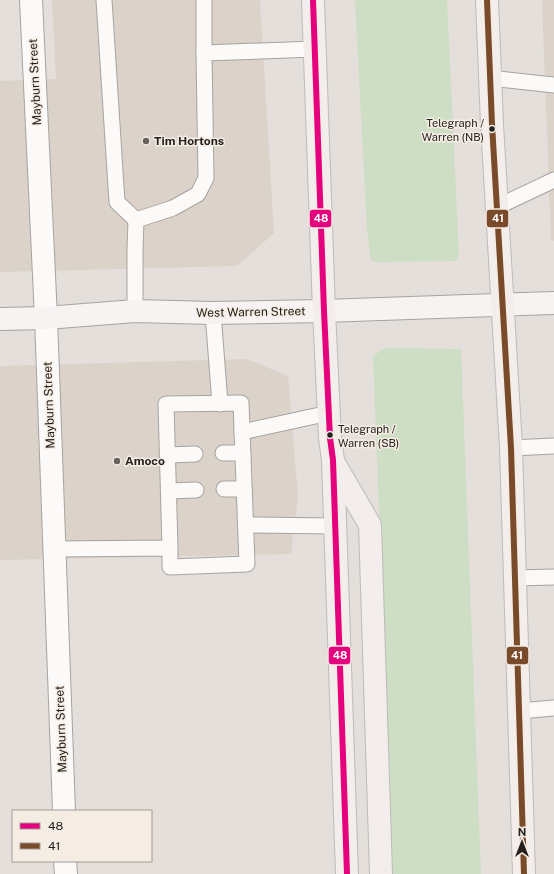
<svg xmlns="http://www.w3.org/2000/svg" width="554" height="874" font-family="'Public Sans',sans-serif">
  <style>
    .built { fill: #dbd2c9 }
    .green { fill: #cddec4 }
    .lines { fill: none; stroke-linecap: round; stroke-linejoin: round }
    .service-casing { stroke: #a7a3a0; stroke-width: 17 }
    .minor-casing { stroke: #a7a3a0; stroke-width: 24 }
    .secondary-casing { stroke: #a7a3a0; stroke-width: 24 }
    .primary-casing { stroke: #bdbbb8; stroke-width: 24 }
    .service { stroke: #fbfaf9; stroke-width: 15 }
    .minor { stroke: #fbfaf9; stroke-width: 22 }
    .secondary { stroke: #f7f3f3; stroke-width: 22 }
    .primary { stroke: #f3edec; stroke-width: 22 }
    .bus-1-casing { stroke: #f5ece4; stroke-width: 9 }
    .bus-2-casing { stroke: #f5ece4; stroke-width: 9 }
    .bus-1 { stroke: #e5007d; stroke-width: 6 }
    .bus-2 { stroke: #7a4b2a; stroke-width: 6 }
    .bus-dot { fill: #24201d; stroke: #f5ece4; stroke-width: 1.5 }
    .poi-dot { fill: #67635f; stroke: #f5ece4; stroke-width: 1.5 }
    .labels { text-anchor: middle; dominant-baseline: central; stroke-width: 3; stroke-linejoin: round; paint-order: stroke }
    .bus-label { font-size: 11px; fill: #24201d; stroke: #f5ece4; text-anchor: end }
    .street-label { font-size: 12px; fill: #24201d; stroke: #f5ece4 }
    .poi-label { font-size: 12px; font-weight: bold; fill: #24201d; stroke: #f5ece4; text-anchor: start }
    .line-badge { stroke: #f5ece4; stroke-width: 1.5 }
    .badge-label { font-size: 11px; text-anchor: middle; font-weight: bold; fill: #fff }
  </style>
  <rect width="100%" height="100%" fill="#e4dfda"/>
  <g class="built">
    <polygon points="52,0 260,0 274,233 237,266 0,272 0,81 56,79"/>
    <polygon points="542,0 554,0 554,241 551,240"/>
    <polygon points="247,359 288,376 298,497 291,554 0,560 0,366"/>
  </g>
  <g class="green">
    <polygon points="355,0 447,0 459,256 456,261 375,262 371,260 367,230"/>
    <polygon points="385,348 461,349 481,874 393,874 373,356"/>
  </g>
  <g class="lines">
    <defs>
      <g id="service">
        <polyline points="104,0 117,202 136,220"/>
        <polyline points="204,0 204,53"/>
        <polyline points="490,78 554,85"/>
        <polyline points="497,207 554,180"/>
        <polyline points="135,311 135,250 136,220 173,208 198,194 206,178 204,53 315,49"/>
        <polyline points="213,313 220,404"/>
        <polyline points="242,432 329,413"/>
        <polyline points="511,448 554,446"/>
        <polyline points="223,453 243,453"/>
        <polyline points="168,455 195,454"/>
        <polyline points="224,489 244,489"/>
        <polyline points="169,491 196,490"/>
        <polyline points="246,525 335,526"/>
        <polyline points="54,549 170,548 166,404 241,403 247,564 170,567 170,548"/>
        <polyline points="515,578 554,577"/>
        <polyline points="519,711 554,708"/>
      </g>
      <g id="minor">
        <polyline points="31,0 46,318 64,811"/>
        <polyline points="65,861 66,874"/>
      </g>
      <polyline id="secondary" points="0,319 46,318 135,311 213,313 324,311 554,303"/>
      <g id="primary">
        <polyline points="313,0 324,311 330,438 333,460 347,874"/>
        <polyline points="487,0 492,124 511,448 524,874"/>
        <polyline points="334,463 370,525 381,874"/>
      </g>
    </defs>
    <use href="#service" class="service-casing"/>
    <use href="#minor" class="minor-casing"/>
    <use href="#secondary" class="secondary-casing"/>
    <use href="#primary" class="primary-casing"/>
    <use href="#service" class="service"/>
    <use href="#minor" class="minor"/>
    <use href="#secondary" class="secondary"/>
    <use href="#primary" class="primary"/>
    <defs>
      <polyline id="bus-1" points="313,0 324,311 330,438 333,460 347,874"/>
      <polyline id="bus-2" points="487,0 492,124 511,448 524,874"/>
    </defs>
    <use href="#bus-1" class="bus-1-casing"/>
    <use href="#bus-2" class="bus-2-casing"/>
    <use href="#bus-1" class="bus-1"/>
    <use href="#bus-2" class="bus-2"/>
  </g>
  <g class="bus-dot">
    <circle cx="492" cy="129" r="3.5"/>
    <circle cx="330" cy="435" r="3.5"/>
  </g>
  <g class="poi-dot">
    <circle cx="146" cy="141" r="4"/>
    <circle cx="117" cy="461" r="4"/>
  </g>
  <g class="labels">
    <g class="bus-label">
      <text x="484" y="123">Telegraph /<tspan x="484" dy="14">Warren (NB)</tspan></text>
      <text x="338" y="429" text-anchor="start">Telegraph /<tspan x="338" dy="14">Warren (SB)</tspan></text>
    </g>
    <g class="street-label">
      <text transform="translate(35 82) rotate(-93)">Mayburn Street</text>
      <text transform="translate(251 312) rotate(-1)">West Warren Street</text>
      <text transform="translate(49 405) rotate(-92)">Mayburn Street</text>
      <text transform="translate(61 729) rotate(-92)">Mayburn Street</text>
    </g>
    <g class="poi-label">
      <text x="154" y="141">Tim Hortons</text>
      <text x="125" y="461">Amoco</text>
    </g>
  </g>
  <g class="line-badge">
    <rect x="486" y="209" width="23" height="19" rx="4" fill="#7a4b2a"/>
    <rect x="309" y="209" width="23" height="19" rx="4" fill="#e5007d"/>
    <rect x="506" y="646" width="23" height="19" rx="4" fill="#7a4b2a"/>
    <rect x="328" y="646" width="23" height="19" rx="4" fill="#e5007d"/>
  </g>
  <g class="badge-label">
    <text x="498" y="222">41</text>
    <text x="321" y="222">48</text>
    <text x="517" y="659">41</text>
    <text x="340" y="659">48</text>
  </g>
  <rect x="12" y="810" width="140" height="52" fill="#f5ece4" stroke="#a19a94"/>
  <rect x="20" y="823" width="20" height="6" fill="#e5007d" stroke="#a19a94"/>
  <text x="48" y="830" font-size="12" fill="#24201d">48</text>
  <rect x="20" y="843" width="20" height="6" fill="#7a4b2a" stroke="#a19a94"/>
  <text x="48" y="850" font-size="12" fill="#24201d">41</text>
  <g transform="translate(522 842)" stroke="#f5ece4" stroke-width="3" paint-order="stroke">
  <path d="M0-3L7 15L0 10L-7 15Z" fill="#24201d"/>
  <text y="-6" font-size="11" font-weight="bold" text-anchor="middle" fill="#24201d">N</text>
  </g>
</svg>
